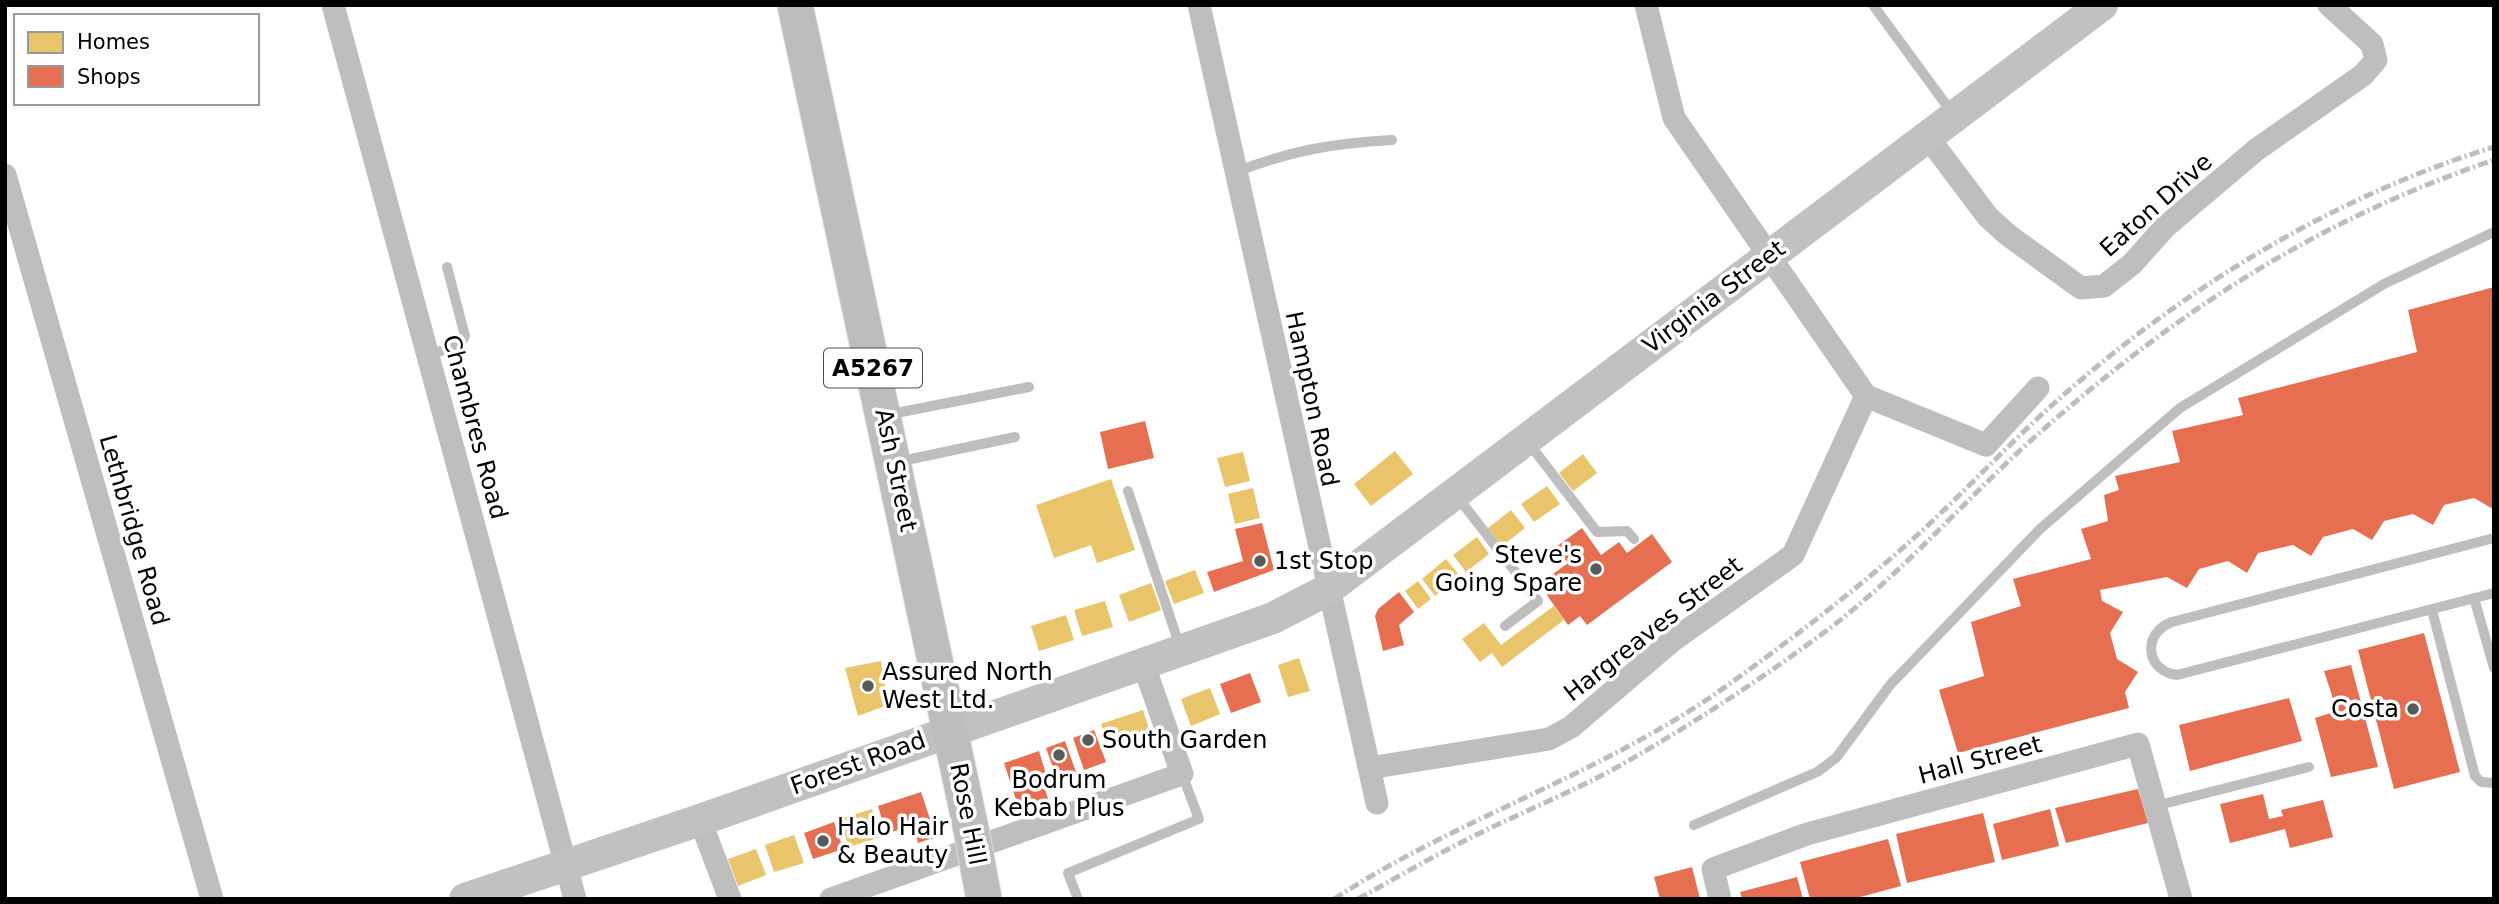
<svg xmlns="http://www.w3.org/2000/svg" width="2499" height="904" font-family="'DejaVu Sans',sans-serif">
  <style>
    .homes { fill: #e9c46a }
    .shops { fill: #e76f51 }
    .lines { fill: none; stroke-linecap: round; stroke-linejoin: round }
    .primary-casing { stroke: #dbdbdb; stroke-width: 37 }
    .lane { stroke: #bebebe; stroke-width: 10 }
    .street { stroke: #bebebe; stroke-width: 23 }
    .secondary { stroke: #c1c1c1; stroke-width: 32 }
    .primary { stroke: #bdbdbd; stroke-width: 35 }
    .rail { stroke: #bdbdbd; stroke-width: 5; stroke-dasharray: 10 3.5 2 3.5; stroke-linecap: butt }
    .primary-bridge-casing { stroke: #dbdbdb; stroke-width: 37; stroke-linecap: butt }
    .primary-bridge { stroke: #bdbdbd; stroke-width: 35 }
    .poi-dot { fill: #595959; stroke: #fff; stroke-width: 2.5 }
    .labels { text-anchor: middle; dominant-baseline: central; stroke-width: 7; stroke-linejoin: round; paint-order: stroke }
    .shield { fill: #fff; stroke: #4c4c4c; stroke-width: 2 }
    .shield-label { font-size: 23px; font-weight: bold; fill: #000 }
    .street-label { font-size: 24px; fill: #000; stroke: #fff }
    .poi-label { font-size: 24px; fill: #000; stroke: #fff; text-anchor: start }
  </style>
  <rect width="100%" height="100%" fill="#fff"/>
  <g class="homes">
    <polygon points="1395,451 1413,474 1371,506 1354,484"/>
    <polygon points="1243,452 1250,481 1225,487 1217,458"/>
    <polygon points="1583,454 1597,473 1573,491 1559,473"/>
    <polygon points="1111,479 1135,550 1097,563 1091,545 1054,558 1036,505"/>
    <polygon points="1547,486 1560,504 1534,522 1521,504"/>
    <polygon points="1253,488 1260,518 1235,524 1228,494"/>
    <polygon points="1511,510 1525,528 1502,546 1488,528"/>
    <polygon points="1477,537 1489,554 1466,572 1453,555"/>
    <polygon points="1446,559 1460,576 1435,596 1422,579"/>
    <polygon points="1195,570 1204,593 1174,604 1165,581"/>
    <polygon points="1418,581 1431,599 1418,609 1405,591"/>
    <polygon points="1151,583 1161,610 1129,622 1119,595"/>
    <polygon points="1105,601 1113,627 1082,636 1074,610"/>
    <polygon points="1554,606 1564,620 1502,667 1492,653 1480,662 1462,639 1484,623 1501,645"/>
    <polygon points="1066,615 1074,640 1039,651 1031,626"/>
    <polygon points="1299,658 1310,691 1288,697 1278,665"/>
    <polygon points="881,661 888,705 858,716 845,668"/>
    <polygon points="1210,688 1220,714 1191,726 1181,699"/>
    <polygon points="1143,710 1151,736 1109,749 1101,724"/>
    <polygon points="872,809 881,837 849,847 840,819"/>
    <polygon points="794,835 804,863 774,872 765,845"/>
    <polygon points="756,849 766,875 738,886 728,859"/>
  </g>
  <g class="shops">
    <polygon points="2494,287 2493,509 2474,498 2444,505 2433,525 2413,514 2384,521 2372,540 2353,529 2323,537 2311,556 2293,545 2258,553 2247,573 2228,561 2199,569 2187,588 2167,577 2100,590 2102,601 2123,612 2110,633 2117,659 2138,672 2125,692 2129,708 1958,753 1939,690 1984,676 1971,622 2021,606 2013,579 2091,559 2081,529 2108,521 2104,495 2119,490 2115,476 2180,462 2172,431 2243,415 2238,398 2417,352 2408,310"/>
    <polygon points="1145,421 1154,458 1108,469 1100,432"/>
    <polygon points="1262,523 1274,570 1214,592 1207,572 1243,561 1235,529"/>
    <polygon points="1582,528 1601,555 1619,542 1627,553 1652,534 1672,562 1587,625 1580,616 1568,625 1539,584 1568,563 1556,547"/>
    <polygon points="1399,592 1414,612 1399,625 1404,645 1383,651 1375,616 1378,609"/>
    <polygon points="2424,633 2460,772 2394,789 2358,650"/>
    <polygon points="2351,665 2378,767 2331,777 2315,718 2337,711 2324,671"/>
    <polygon points="1250,673 1261,702 1231,713 1220,684"/>
    <polygon points="2289,698 2302,741 2190,771 2179,725"/>
    <polygon points="1094,730 1106,762 1084,770 1073,738"/>
    <polygon points="1065,741 1076,772 1057,779 1046,748"/>
    <polygon points="1039,751 1048,781 1043,783 1048,799 1019,809 1004,763"/>
    <polygon points="2138,789 2148,823 2066,843 2055,808"/>
    <polygon points="921,792 936,837 918,843 913,825 886,834 878,806"/>
    <polygon points="2263,794 2269,819 2283,816 2281,810 2323,800 2333,837 2290,848 2285,829 2230,843 2220,804"/>
    <polygon points="2050,809 2059,846 2002,860 1993,824"/>
    <polygon points="1983,813 1995,862 1907,883 1896,834"/>
    <polygon points="834,822 843,849 813,859 804,833"/>
    <polygon points="1888,839 1901,886 1853,899 1810,899 1800,862"/>
    <polygon points="1692,867 1700,899 1660,899 1654,877"/>
    <polygon points="1797,877 1803,899 1742,899 1740,892"/>
  </g>
  <g class="lines">
    <defs>
      <polyline id="primary" points="795,5 971,829"/>
    </defs>
    <use href="#primary" class="primary-casing"/>
    <g class="lane">
      <polyline points="1873,5 1953,114"/>
      <path d="M1235,172C1291,151 1332,143 1392,140"/>
      <polyline points="428,355 460,345 465,336 447,267"/>
      <polyline points="886,415 1029,387"/>
      <polyline points="1527,441 1597,532 1627,531 1634,539"/>
      <polyline points="897,462 1015,437"/>
      <polyline points="1128,491 1180,647"/>
      <polyline points="1456,495 1538,601 1505,626"/>
      <path d="M2494,538L2172,622C2142,633 2145,671 2177,675L2494,593"/>
      <polyline points="2474,598 2494,668"/>
      <polyline points="2432,610 2475,776 2481,782 2494,783"/>
      <polyline points="2155,806 2309,767"/>
      <polyline points="1694,825 1817,772 1836,758 1890,685 2040,529 2180,408 2384,284 2494,232"/>
      <polyline points="1078,899 1068,873 1199,819 1182,774"/>
    </g>
    <g class="street">
      <polyline points="333,5 575,899"/>
      <polyline points="1199,5 1377,803"/>
      <polyline points="1646,5 1674,118 1866,396 1986,445 2038,388"/>
      <polyline points="1927,136 1988,217 2008,235 2081,288 2104,286 2132,264 2165,227 2256,150 2363,75 2376,60 2372,44 2329,5"/>
      <polyline points="5,175 212,899"/>
      <polyline points="1369,768 1549,739 1571,727 1672,641 1793,555 1866,396"/>
      <polyline points="700,820 730,899"/>
      <polyline points="831,899 1182,774 1143,663"/>
      <polyline points="1720,899 1713,869 1807,834 2138,744 2181,899"/>
    </g>
    <polyline class="secondary" points="465,899 700,820 1273,618 1327,590 2102,5"/>
    <use href="#primary" class="primary"/>
    <g class="rail">
      <path d="M1334,899C1459,817 1606,773 1728,685C1796,636 1863,585 1925,528C1967,489 2007,446 2050,407C2176,293 2331,197 2494,147"/>
      <path d="M1358,899C1394,879 1430,858 1466,840C1517,814 1571,793 1621,765C1691,725 1757,682 1822,634C1898,578 1959,506 2028,443C2170,316 2313,221 2494,160"/>
    </g>
    <defs>
      <polyline id="primary-bridge" points="971,829 984,899"/>
    </defs>
    <use href="#primary-bridge" class="primary-bridge-casing"/>
    <use href="#primary-bridge" class="primary-bridge"/>
  </g>
  <g class="poi-dot">
    <circle cx="1260" cy="561" r="7"/>
    <circle cx="1596" cy="569" r="7"/>
    <circle cx="868" cy="686" r="7"/>
    <circle cx="2413" cy="709" r="7"/>
    <circle cx="1088" cy="740" r="7"/>
    <circle cx="1059" cy="755" r="7"/>
    <circle cx="823" cy="841" r="7"/>
  </g>
  <g class="labels">
    <rect class="shield" x="824" y="348.5" width="98" height="39" rx="5"/>
    <g class="shield-label">
      <text x="873" y="368">A5267</text>
    </g>
    <g class="street-label">
      <text transform="translate(2156 205) rotate(-42)">Eaton Drive</text>
      <text transform="translate(1714 297) rotate(-37)">Virginia Street</text>
      <text transform="translate(1312 399) rotate(78)">Hampton Road</text>
      <text transform="translate(475 427) rotate(75)">Chambres Road</text>
      <text transform="translate(896 470) rotate(78)">Ash Street</text>
      <text transform="translate(134 530) rotate(74)">Lethbridge Road</text>
      <text transform="translate(1653 629) rotate(-38)">Hargreaves Street</text>
      <text transform="translate(1980 760) rotate(-15)">Hall Street</text>
      <text transform="translate(858 763) rotate(-20)">Forest Road</text>
      <text transform="translate(968 814) rotate(79)">Rose Hill</text>
    </g>
    <g class="poi-label">
      <text x="1582" y="555" text-anchor="end">Steve's<tspan x="1582" dy="28">Going Spare</tspan></text>
      <text x="1274" y="561">1st Stop</text>
      <text x="882" y="672">Assured North<tspan x="882" dy="28">West Ltd.</tspan></text>
      <text x="2399" y="709" text-anchor="end">Costa</text>
      <text x="1102" y="740">South Garden</text>
      <text x="1059" y="780" text-anchor="middle">Bodrum<tspan x="1059" dy="28">Kebab Plus</tspan></text>
      <text x="837" y="827">Halo Hair<tspan x="837" dy="28">&amp; Beauty</tspan></text>
    </g>
  </g>
  <rect width="2499" height="904" fill="none" stroke="#000000" stroke-width="14"/>
  <rect x="14" y="14" width="245" height="91" fill="#ffffff" stroke="#999999" stroke-width="2"/>
  <rect x="28" y="32" width="35" height="21" fill="#e9c46a" stroke="#999999" stroke-width="2"/>
  <text x="77" y="49" font-size="21" fill="#000000">Homes</text>
  <rect x="28" y="66" width="35" height="21" fill="#e76f51" stroke="#999999" stroke-width="2"/>
  <text x="77" y="84" font-size="21" fill="#000000">Shops</text>
</svg>
